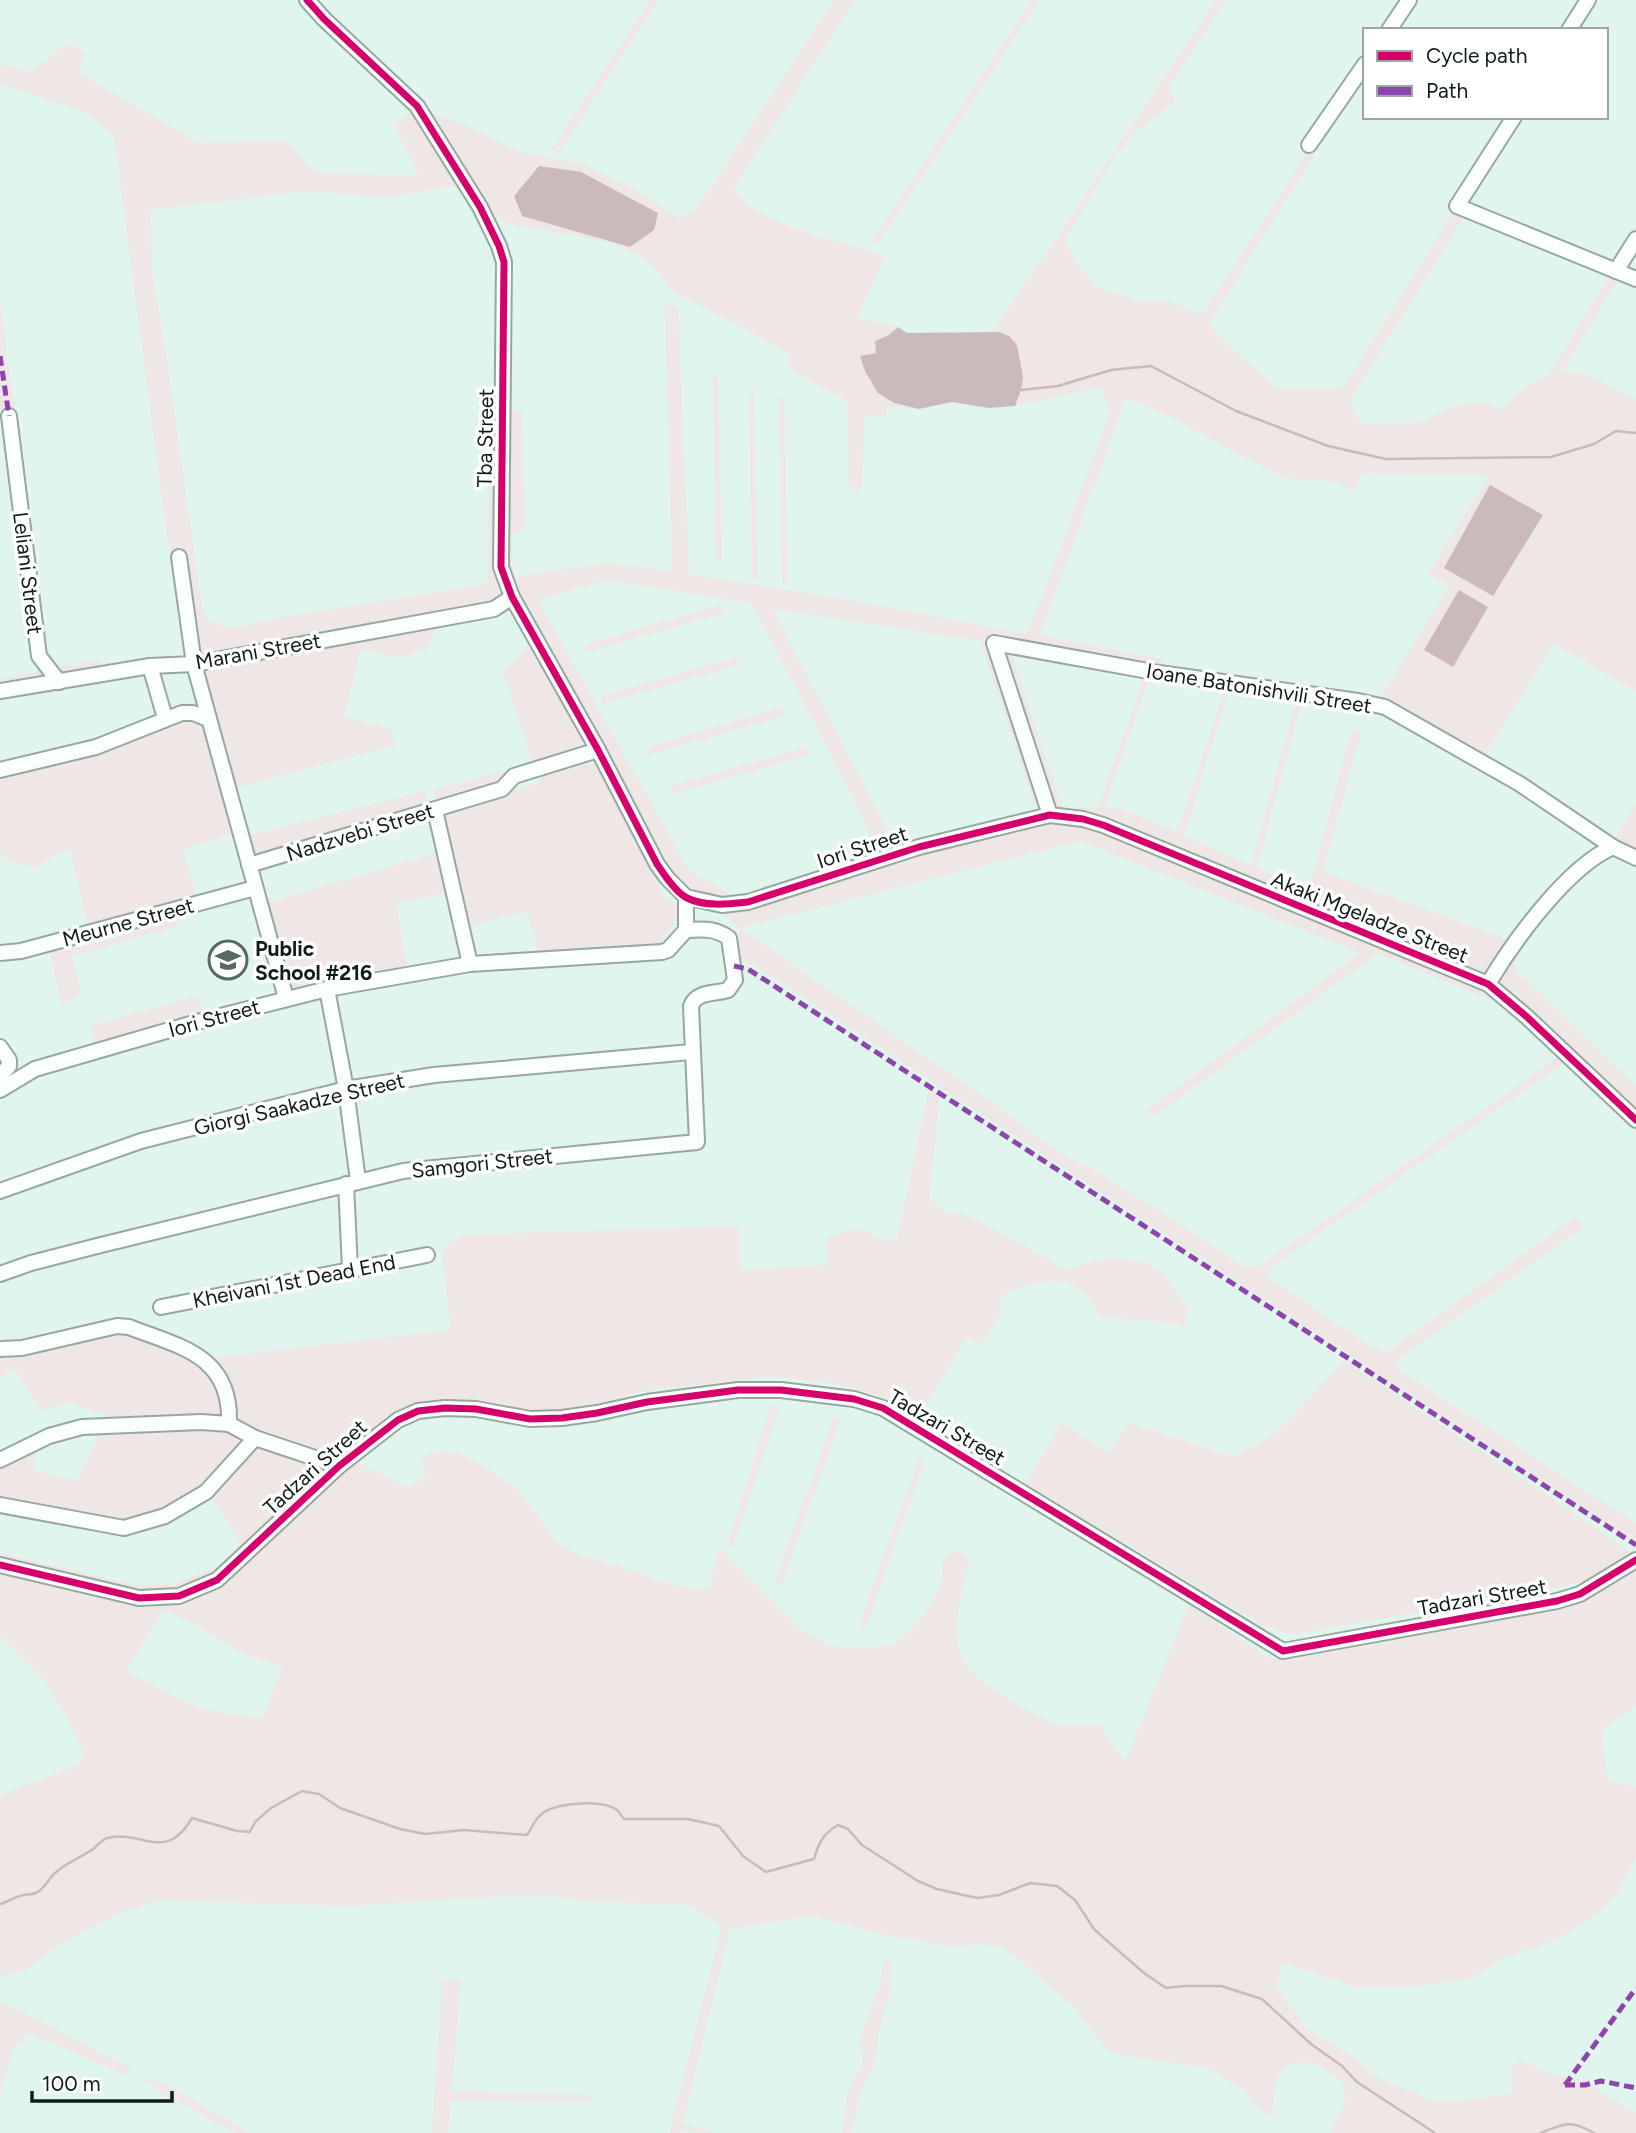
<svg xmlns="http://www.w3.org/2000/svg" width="1636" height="2133" font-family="Figtree,sans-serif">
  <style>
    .green { fill: #efe6e6; fill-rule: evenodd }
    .water { fill: #cbbabc }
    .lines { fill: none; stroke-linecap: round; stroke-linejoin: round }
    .stream { stroke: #cbbabc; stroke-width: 2.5 }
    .minor-casing { stroke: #97a7a1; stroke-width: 18 }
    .minor { stroke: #fafefc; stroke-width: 14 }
    .quiet { stroke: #8e44ad; stroke-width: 5; stroke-dasharray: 10 5; stroke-linecap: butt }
    .cycleway-casing { stroke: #fff; stroke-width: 11 }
    .cycleway { stroke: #d6006c; stroke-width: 7 }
    .labels { text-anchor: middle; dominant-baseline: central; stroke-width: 7; stroke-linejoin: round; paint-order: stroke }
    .street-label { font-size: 21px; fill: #0f1d18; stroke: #fff }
    .poi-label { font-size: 21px; font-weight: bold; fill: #0f1d18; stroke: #fff; text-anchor: start }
  </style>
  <rect width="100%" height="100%" fill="#e0f5ed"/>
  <g class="green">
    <polygon points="650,0 659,0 559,152 551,150"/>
    <path d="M834,0H856L734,187C749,224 849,244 886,255L857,318L898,327L889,335L875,341L876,353L861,356L894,403L919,409L887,406L886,418L865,415L861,490L849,489L847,401L788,368L789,353L671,290L655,269L636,252L595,239L516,226L497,219L428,111L469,127L520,152L585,165L631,187L678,218L692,211L711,188ZM540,166L551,168L617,244L522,216L514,195Z"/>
    <polygon points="1031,0 1039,0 879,243 872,241"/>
    <path d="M1216,0H1226L1169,87L1175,102L1136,132L1115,157L1065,240L1079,266L1097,288L1143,301L1171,302L1203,314L1308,151L1315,154L1209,323L1215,332L1277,389L1343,388L1453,213L1464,217L1350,401L1360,423C1376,424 1393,426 1409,424C1444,418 1461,388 1502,410L1525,387L1549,374L1608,278L1617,281L1562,372L1584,373L1636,400V691L1554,644L1485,755L1401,708L1379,700L1450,584L1427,575L1489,476L1362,473L1353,492C1330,475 1316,483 1291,479C1280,477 1267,468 1257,463C1212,442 1173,414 1126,398L1040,635L1163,660L1167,679L1150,677L1104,808H1120L1176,832L1223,695L1227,696L1184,836L1251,865L1296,699L1302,701L1257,868L1309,890L1352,729L1361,734L1323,872L1505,938L1518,972L1636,1086V1130L1565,1062L1270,1268L1269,1278L1373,1348L1387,1352L1575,1217L1584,1227L1396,1361L1397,1369L1636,1523V1541L1630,1539L754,965L737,960L739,928L673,872L524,608L505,595L497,605L210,652L188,659L171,565L114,136L86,112L0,84V64L31,72L68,43L85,54L79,73L199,143L285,140L316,173L419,176L394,125L411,111L428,133L458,185L384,198L309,191L150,210L152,269L165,347L202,608L210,621L224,627L242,626L282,617L488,584L490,410H522L525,529L511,535L514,577L605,563L672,571L665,305L678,307L689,574L851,600L1026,634L1049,579L1109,412L1102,387L1015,406C1024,382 1021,370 1017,345L999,332H993ZM606,580L751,603L853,797L882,865L768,898L732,896L689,870L538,600ZM773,609L980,641L1038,815L902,858ZM1011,653L1145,676L1097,808H1063ZM1080,841L1360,953L1145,1111L1153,1117L1378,954L1496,1002L1561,1055L1261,1265L1244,1267L1101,1173L1061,1154L1004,1111L740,928Z"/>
    <polygon points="0,300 19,443 6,448 0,404"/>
    <polygon points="718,375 722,564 716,563 713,376"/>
    <polygon points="754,391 758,580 752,579 749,392"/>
    <polygon points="784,396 788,585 782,584 779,397"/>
    <polygon points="721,605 724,613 587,652 586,644"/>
    <path d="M439,620L429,648C394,663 395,655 361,649L344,716L392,730L396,745L231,789L199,667Z"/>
    <polygon points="533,642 591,747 532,761 503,671"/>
    <polygon points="736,657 739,665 602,704 601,696"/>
    <polygon points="100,659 102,669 0,687 0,679"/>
    <polygon points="782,707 785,716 648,755 647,747"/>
    <polygon points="190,717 205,723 235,833 183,849 197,899 89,930 70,850 52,856 37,867 16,863 0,855 0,775 125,744 155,728"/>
    <polygon points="807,747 809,755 672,794 671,786"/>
    <polygon points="599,762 665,898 682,908 659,948 539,955 527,911 466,927 436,814 539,783 542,775"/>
    <polygon points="502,771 508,776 500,786 438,805 434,790"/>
    <polygon points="425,791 429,807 256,859 251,856 247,838 255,834"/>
    <polygon points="1636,803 1636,850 1614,839"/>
    <polygon points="440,852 450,892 396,904 407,966 331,981 290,994 263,904"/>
    <polygon points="175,913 178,926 72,956 82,996 61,1003 49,947"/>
    <polygon points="197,996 202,1015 95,1045 90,1026"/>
    <path d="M929,1088L940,1096L929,1198L946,1213H963L1031,1249L1064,1270L1108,1258L1144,1262L1162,1272L1189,1309L1184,1327L1167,1322L1100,1317C1096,1310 1092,1300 1085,1294C1059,1269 1027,1285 999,1297L1002,1312L982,1344L967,1337L918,1419L880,1396L835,1384L773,1376L648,1390L610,1401L545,1414L463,1402L413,1405L385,1419L340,1457L357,1462L410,1488L427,1475L420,1457C431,1452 444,1450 456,1453C472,1457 509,1481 520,1493C536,1510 546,1534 564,1547C578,1556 600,1560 615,1565C649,1575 672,1589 709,1589L719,1548L801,1630L831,1646L853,1649L892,1646L917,1624L935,1597L943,1576L941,1560L958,1550L970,1558C964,1588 948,1630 963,1659C973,1678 995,1690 1012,1701C1026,1710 1040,1714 1053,1725L1099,1724L1125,1762L1189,1604L1268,1658L1290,1660L1568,1608L1636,1565V1704L1629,1712L1605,1726L1602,1741L1608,1781L1636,1787V1856L1618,1893L1596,1915L1556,1940L1506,1957L1470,1979L1410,1987L1359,1988L1284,1963L1276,1985L1305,2027L1355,2058L1373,2075L1433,2101L1470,2100L1512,2093L1511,2065L1522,2061L1557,2076L1587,2080L1605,2095L1636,2113V2133H1330L1346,2100L1341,2081L1328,2070L1310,2063H1294L1278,2074L1271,2117L1256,2107L1242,2088L1206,2068L1122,2055L1107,2050L1073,2006L1005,1948L980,1944L957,1946L936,1945L916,1938H896L812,1916L730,1929L683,2123L713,2133L681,2131L680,2133H671L670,2129L722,1926L689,1905L579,1901L554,1896L491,1897L348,1906L159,1900L123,1912L58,1945L28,1969L0,1977V1795L77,1766L84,1755L64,1712L43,1679L0,1636V1553L139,1586L176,1583L216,1568L241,1545L210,1494L137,1528L0,1509V1466L39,1448L33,1471L78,1480L108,1416L69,1402L41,1411L16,1370L0,1377V1353L119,1330L209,1358L451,1330L442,1254L450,1243L461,1235L739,1226L740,1270L827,1265V1238C839,1234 854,1226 866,1231C882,1239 876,1240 897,1241ZM164,1610L198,1626L241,1653L282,1667L264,1717C205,1715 176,1700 126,1670Z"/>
    <polygon points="1344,1360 1633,1553 1592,1578 1565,1586 1292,1635 1262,1625 1026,1484 1061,1423 1109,1453 1128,1422 1234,1457 1272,1436 1300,1408"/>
    <polygon points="771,1405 779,1407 732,1549 727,1544"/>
    <polygon points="834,1417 840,1421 781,1586 774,1583"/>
    <polygon points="919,1458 924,1462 866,1627 859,1624"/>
    <polygon points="891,1961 892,1985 878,2034 876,2061 862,2089 851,2133 842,2133 847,2093 863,2063 859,2040 881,1983 883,1962"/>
    <polygon points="442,1979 461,1979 452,2091 593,2095 592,2102 451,2101 448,2133 432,2133"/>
    <polygon points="0,2003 4,2003 131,2068 127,2076 29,2033 14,2047 0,2095"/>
    <polygon points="144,2079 161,2082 251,2133 237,2133 218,2124 199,2112 167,2097"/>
  </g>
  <g class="water">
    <polygon points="539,166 581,172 658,213 654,230 630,247 522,216 514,196"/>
    <polygon points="898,327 907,333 999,332 1009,336 1017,345 1023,377 1021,390 1015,406 989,408 952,402 919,409 894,403 878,393 865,371 860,356 876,353 875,341 889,335"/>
    <polygon points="1490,485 1543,515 1493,596 1444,568"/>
    <polygon points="1459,590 1488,607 1453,667 1424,650"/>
  </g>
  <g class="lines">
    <g class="stream">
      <polyline points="1021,390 1058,386 1111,370 1151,366 1236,411 1328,446 1386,459 1551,457 1594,444 1616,431 1636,433"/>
      <path d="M0,1904C7,1902 13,1898 20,1896C25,1894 31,1895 36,1893C44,1889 48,1880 54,1874C65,1863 78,1859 90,1851C96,1848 101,1840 107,1838C141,1829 165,1864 192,1818L237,1831L250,1832L255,1822L271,1808L302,1791L319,1794L340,1808L400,1829L425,1834L464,1830L527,1835C532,1827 536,1817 544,1812C559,1803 602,1799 617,1810C620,1812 621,1816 624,1819H688L719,1826L743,1856L766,1872L814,1859C819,1842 823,1834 838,1825L848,1829L862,1845L918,1881L937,1889L977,1898L999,1895L1030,1883L1057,1886L1075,1900L1094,1929L1105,1939L1144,1973L1166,1988L1185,1986H1221L1262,1999L1311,2044L1342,2066L1357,2082L1435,2133"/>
      <path d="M1541,2133C1565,2123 1571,2120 1594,2133"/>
    </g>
    <defs>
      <g id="minor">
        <polyline points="307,0 324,19 417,106 480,207 499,246 504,262 501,567 512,597 598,750 657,864 667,878 686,897"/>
        <polyline points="1389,30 1409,0"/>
        <polyline points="1569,30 1588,0"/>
        <polyline points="1514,117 1457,206 1636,279"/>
        <polyline points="1309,145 1365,64"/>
        <polyline points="1616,271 1636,239"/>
        <polyline points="9,416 39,656 59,682"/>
        <polyline points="179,557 194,664 286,998"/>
        <polyline points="150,666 165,718"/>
        <polyline points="0,691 150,666 194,664 494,609 512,597"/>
        <polyline points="0,770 96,747 182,713 193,713 208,719"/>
        <polyline points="435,810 470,964"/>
        <polyline points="1050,815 994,643 1159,673 1358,701 1385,707 1520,784 1613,847 1636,858"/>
        <polyline points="249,865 502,789 514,776 598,750"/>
        <polyline points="686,897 722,905 748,902 919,847 1050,815 1083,819 1103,825 1488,984 1527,1017 1636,1120"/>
        <polyline points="0,953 21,951 255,888"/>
        <path d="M1488,984C1513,942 1567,867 1613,847"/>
        <polyline points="327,989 346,1089 358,1181"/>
        <polyline points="0,1047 9,1060 9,1066 0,1076"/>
        <polyline points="0,1090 35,1069 197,1022 327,989 470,964 662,952 668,950 686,930 686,897"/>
        <polyline points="346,1184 350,1268"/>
        <polyline points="0,1191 141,1141 346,1089 434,1075 691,1052"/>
        <path d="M0,1274L31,1263L101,1245L403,1171L697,1142L691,1006C697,991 714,994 728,990L735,980L729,938C715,928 703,929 686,930"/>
        <polyline points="161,1307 427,1255"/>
        <path d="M0,1349L22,1348L117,1326L129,1327C180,1347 232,1355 229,1424"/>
        <polyline points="0,1460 49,1436 82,1427 201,1422 229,1424 255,1438 339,1466"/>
        <polyline points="0,1505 124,1528 165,1516 206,1492 255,1438"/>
        <polyline points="0,1565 139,1598 179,1596 217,1580 339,1466 398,1420 418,1411 445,1408 476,1409 530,1419 562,1418 597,1413 647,1402 738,1390 781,1390 854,1399 883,1408 1283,1651 1557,1601 1580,1594 1636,1560"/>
      </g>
    </defs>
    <use href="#minor" class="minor-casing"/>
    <use href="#minor" class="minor"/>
    <g class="quiet">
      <polyline points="0,356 9,416"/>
      <polyline points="734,966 748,969 1636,1545"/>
      <polyline points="1565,2085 1636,1988"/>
      <polyline points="1565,2085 1585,2085 1601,2081 1636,2088"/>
    </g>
    <defs>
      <g id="cycleway">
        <path d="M307,0L324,19L417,106L480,207L499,246L504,262L501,567L512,597L598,750L657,864C664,874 675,892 687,898C705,907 729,904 748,902L919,847L1050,815L1083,819L1103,825L1488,984L1527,1017L1636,1120"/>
        <polyline points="0,1565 139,1598 179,1596 217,1580 339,1466 398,1420 418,1411 445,1408 476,1409 530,1419 562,1418 597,1413 647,1402 738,1390 781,1390 854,1399 883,1408 1283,1651 1557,1601 1580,1594 1636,1560"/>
      </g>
    </defs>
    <use href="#cycleway" class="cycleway-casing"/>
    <use href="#cycleway" class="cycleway"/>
  </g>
  <defs>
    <symbol id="school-ring" viewBox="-11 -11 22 22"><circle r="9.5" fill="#fff" stroke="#586963" stroke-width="1.5"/><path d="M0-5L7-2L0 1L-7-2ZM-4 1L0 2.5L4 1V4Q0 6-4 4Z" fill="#586963"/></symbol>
  </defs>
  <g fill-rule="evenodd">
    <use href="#school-ring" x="206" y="938" width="44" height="44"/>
  </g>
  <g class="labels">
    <g class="street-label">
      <text transform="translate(485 438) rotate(-89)">Tba Street</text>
      <text transform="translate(28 573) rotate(83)">Leliani Street</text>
      <text transform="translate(258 651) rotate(-10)">Marani Street</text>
      <text transform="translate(1259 688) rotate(9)">Ioane Batonishvili Street</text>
      <text transform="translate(360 832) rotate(-17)">Nadzvebi Street</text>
      <text transform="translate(862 847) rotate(-18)">Iori Street</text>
      <text transform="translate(1370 917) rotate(22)">Akaki Mgeladze Street</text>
      <text transform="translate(128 922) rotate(-15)">Meurne Street</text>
      <text transform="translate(214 1018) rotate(-15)">Iori Street</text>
      <text transform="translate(299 1104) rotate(-13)">Giorgi Saakadze Street</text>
      <text transform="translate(482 1163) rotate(-6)">Samgori Street</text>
      <text transform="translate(294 1281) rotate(-11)">Kheivani 1st Dead End</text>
      <text transform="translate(947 1427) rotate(30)">Tadzari Street</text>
      <text transform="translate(315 1467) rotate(-42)">Tadzari Street</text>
      <text transform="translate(1482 1597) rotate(-10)">Tadzari Street</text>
    </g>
    <g class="poi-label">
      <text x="255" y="948">Public<tspan x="255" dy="24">School #216</tspan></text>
    </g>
  </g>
  <rect x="1363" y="28" width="245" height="91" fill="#ffffff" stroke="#9fa5a3" stroke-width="2"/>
  <rect x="1377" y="51" width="35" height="10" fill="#d6006c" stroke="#9fa5a3" stroke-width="2"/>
  <text x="1426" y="63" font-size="21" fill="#0f1d18">Cycle path</text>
  <rect x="1377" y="86" width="35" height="10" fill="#8e44ad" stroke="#9fa5a3" stroke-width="2"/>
  <text x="1426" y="98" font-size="21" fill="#0f1d18">Path</text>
  <path d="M32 2091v10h140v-10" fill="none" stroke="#0f1d18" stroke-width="3.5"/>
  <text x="42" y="2091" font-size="21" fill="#0f1d18" stroke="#ffffff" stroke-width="5" paint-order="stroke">100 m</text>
</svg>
